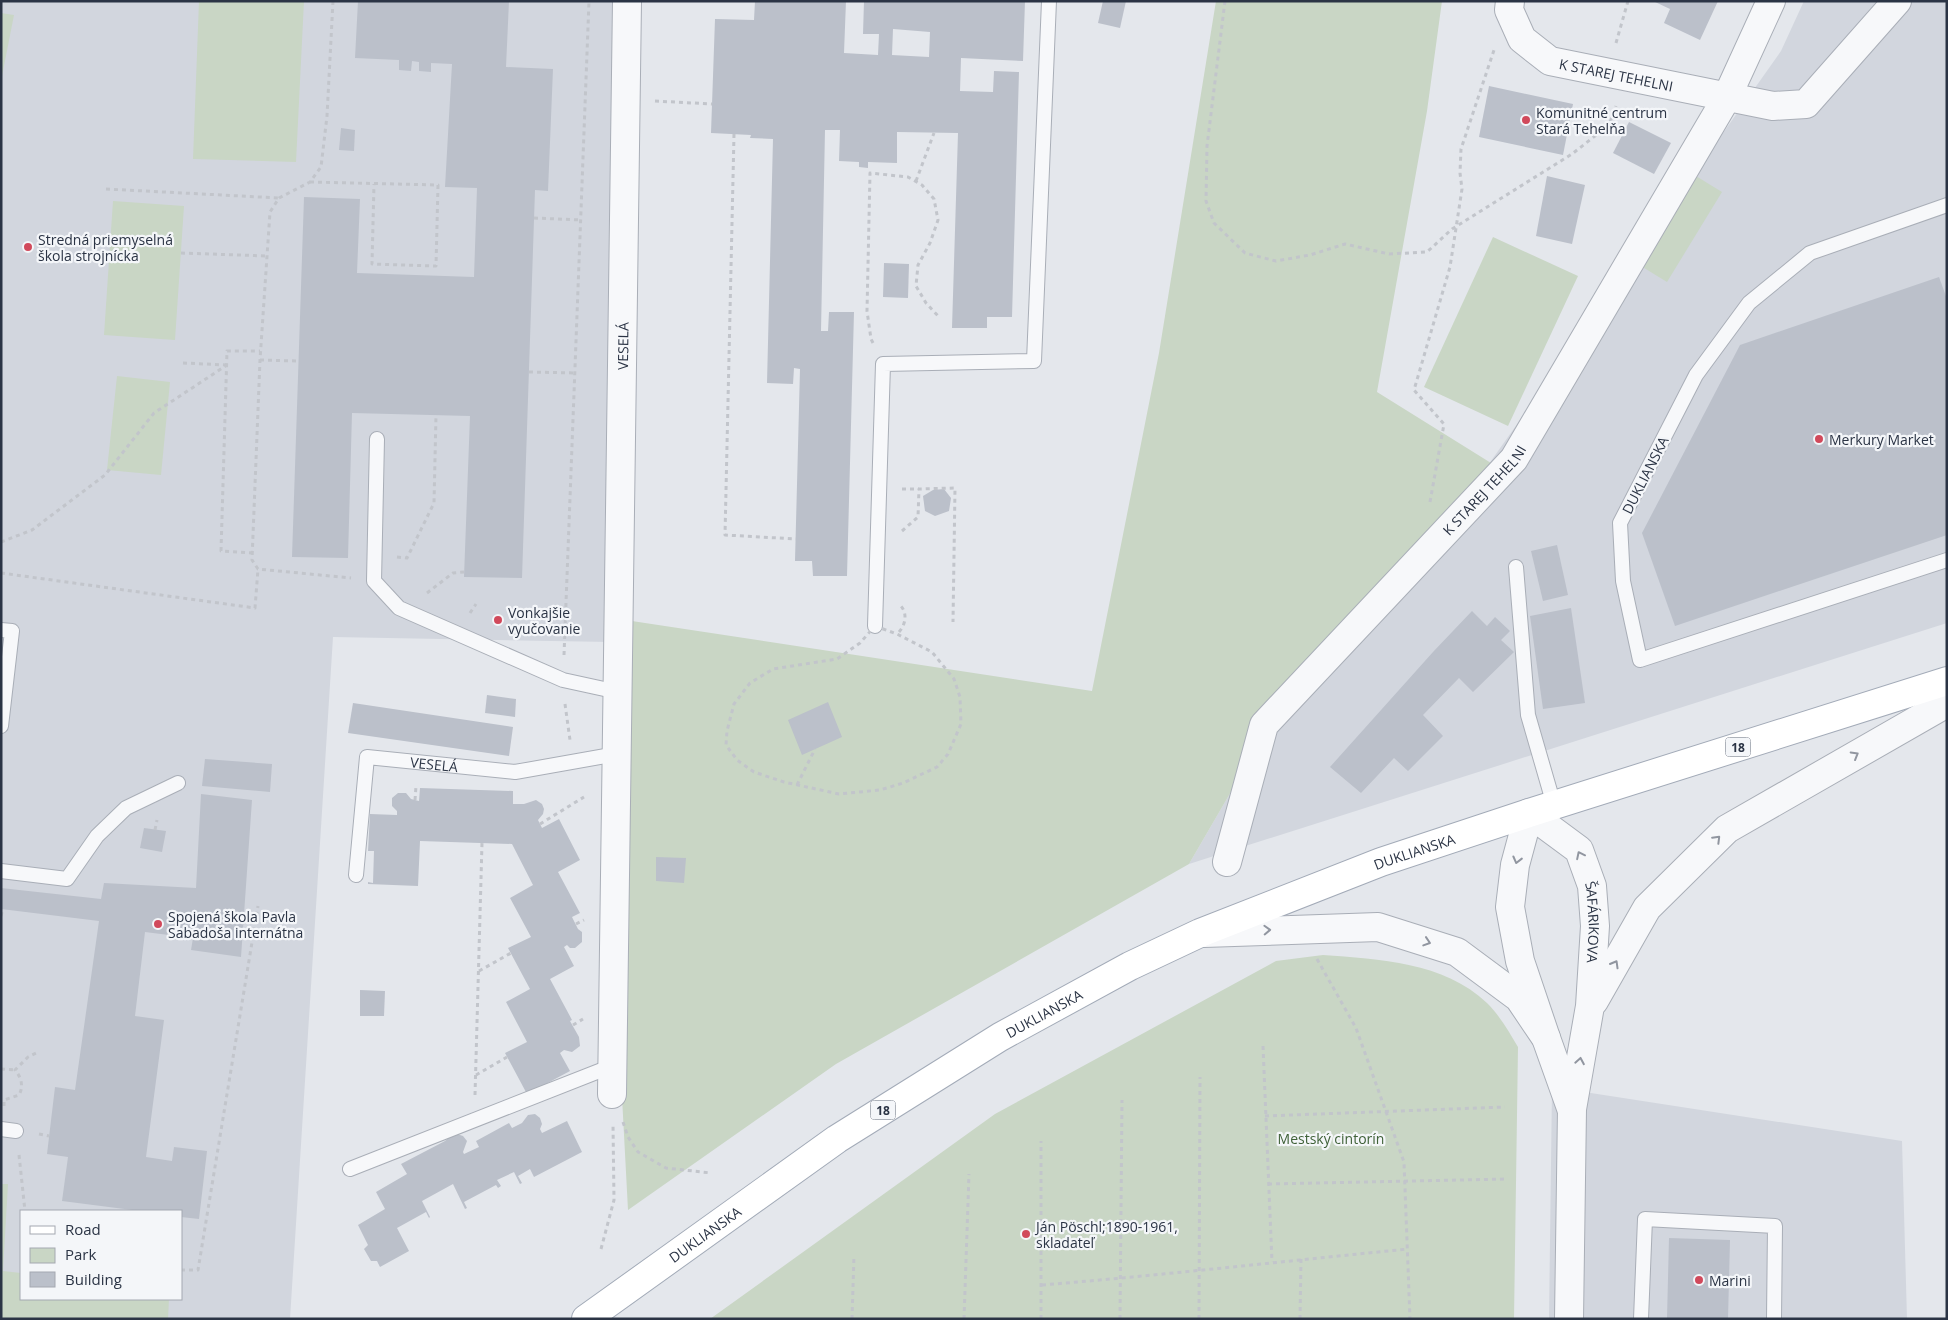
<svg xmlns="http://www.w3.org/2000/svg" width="1948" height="1320" font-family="'Open Sans',sans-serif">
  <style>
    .built { fill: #d2d6de; fill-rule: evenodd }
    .green { fill: #c9d6c5 }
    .building { fill: #bbc0ca; fill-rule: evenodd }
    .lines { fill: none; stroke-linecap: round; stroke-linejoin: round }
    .service-casing { stroke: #a9aeb7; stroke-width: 16 }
    .minor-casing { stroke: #a9aeb7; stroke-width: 30 }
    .tertiary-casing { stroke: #a9aeb7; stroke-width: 30 }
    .primary-casing { stroke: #a3abb8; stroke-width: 30 }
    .path { stroke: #c2c5cb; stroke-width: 3; stroke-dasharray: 4 4; stroke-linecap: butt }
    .service { stroke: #f7f8fa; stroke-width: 14 }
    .minor { stroke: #f7f8fa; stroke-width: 28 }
    .tertiary { stroke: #f7f8fa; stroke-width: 28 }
    .primary { stroke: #fff; stroke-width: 28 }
    .oneway { stroke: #9196a0 }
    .poi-dot { fill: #d1495b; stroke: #f4f6f9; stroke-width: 2 }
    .labels { text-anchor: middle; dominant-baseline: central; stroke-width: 4.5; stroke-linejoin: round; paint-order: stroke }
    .shield { fill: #f4f6f9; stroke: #676e7b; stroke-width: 1 }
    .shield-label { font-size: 12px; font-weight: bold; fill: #2b3445 }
    .street-label { font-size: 14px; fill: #2b3445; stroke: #f4f6f9 }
    .poi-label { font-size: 14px; fill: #2b3445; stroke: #f4f6f9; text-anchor: start }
    .park-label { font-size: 14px; fill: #3f6138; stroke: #f4f6f9 }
  </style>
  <rect width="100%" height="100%" fill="#e4e7ec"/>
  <g class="built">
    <path d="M1,1H627L611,642L333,637L290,1319H1ZM21,1211H181V1299H21Z"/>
    <polygon points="1804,1 1947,1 1947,623 1189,864 1307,661 1457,509 1781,51"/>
    <polygon points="1552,1087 1902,1141 1907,1319 1549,1319"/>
  </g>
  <g class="green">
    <polygon points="199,1 304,1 296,162 193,159"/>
    <polygon points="1216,1 1442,1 1427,111 1377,392 1491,463 1457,509 1307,661 1189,864 836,1064 628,1210 606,795 612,618 1092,691 1159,353"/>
    <polygon points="1,13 14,15 1,81"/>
    <polygon points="1691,173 1722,192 1667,282 1636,263"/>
    <polygon points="113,201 184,206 175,340 104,335"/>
    <polygon points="1493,237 1578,276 1508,426 1424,387"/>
    <polygon points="117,376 170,382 161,475 107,470"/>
    <path d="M1323,955C1379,959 1444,962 1487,1003C1500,1016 1509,1032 1518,1047L1514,1319H710L995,1114L1276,961Z"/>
    <polygon points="1,1184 8,1184 3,1271 21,1273 21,1299 169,1299 168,1319 1,1319"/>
  </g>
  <g class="building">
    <polygon points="358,1 509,1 506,67 553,69 548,191 535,190 522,578 464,577 470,416 352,413 348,558 292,557 304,197 360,199 357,273 474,277 477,188 445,187 452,64 431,63 431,72 419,71 419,62 412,61 411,71 399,70 399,60 355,58"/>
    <path d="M755,1H846L844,53L878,55L879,34H863L864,1H1025L1023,61L961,58L960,91L993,92L994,71L1019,72L1012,317H987V328H952L958,133L897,132V163L868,162V168L859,167V162L839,161L840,130H825L821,331H828L829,312H854L847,576H813L812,561H795L800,369L794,368L793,384L767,383L773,139L750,138L751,135L711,133L715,19L754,20ZM893,29L930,32L929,57L892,55Z"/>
    <polygon points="1103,1 1126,1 1120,28 1098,23"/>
    <polygon points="1653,1 1718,1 1700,40 1664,23 1670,9"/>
    <polygon points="1489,86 1573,104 1563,155 1479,137"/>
    <polygon points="1629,122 1671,143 1654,174 1613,153"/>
    <polygon points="341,128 355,130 354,151 339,150"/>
    <polygon points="1547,176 1585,185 1572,244 1536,236"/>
    <polygon points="884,263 909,264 908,298 883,297"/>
    <polygon points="1939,277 1947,299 1947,535 1675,626 1642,533 1740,345"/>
    <polygon points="944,489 951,498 949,511 935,516 925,511 923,496 933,490"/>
    <polygon points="1557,545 1568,595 1543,601 1531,551"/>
    <polygon points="1571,608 1585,703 1543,709 1530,616"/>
    <polygon points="1472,611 1487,626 1495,617 1510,631 1501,640 1514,652 1473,692 1459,678 1423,715 1443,736 1408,771 1394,758 1361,793 1330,767 1433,652"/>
    <polygon points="487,695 516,699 515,717 485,713"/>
    <polygon points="828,702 842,737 802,755 788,720"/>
    <polygon points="353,703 513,727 509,756 348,733"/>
    <polygon points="205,759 272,764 270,792 202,786"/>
    <polygon points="420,788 513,791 513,804 524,804 536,800 542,804 544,809 543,814 538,820 542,828 559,819 580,860 558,872 580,913 572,917 578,929 582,932 582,942 575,948 570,948 567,945 564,947 574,966 550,979 572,1020 570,1021 579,1037 580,1046 572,1052 564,1050 560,1053 570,1071 527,1094 505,1053 527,1042 506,1002 530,989 508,948 531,937 510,898 533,885 512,844 420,841 418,886 368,884 368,882 373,883 374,851 368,851 370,814 397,815 397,811 392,806 392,798 398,793 406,793 411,799 419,801"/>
    <polygon points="201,794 252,800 241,957 191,950 193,938 145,932 135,1016 164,1020 146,1157 172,1161 174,1147 207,1151 199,1219 181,1217 181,1211 140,1211 62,1201 68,1157 47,1154 55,1087 75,1090 99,921 1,909 1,888 101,899 104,883 196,888"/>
    <polygon points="144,828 166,831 162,852 140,848"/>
    <polygon points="656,857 686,858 684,883 656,881"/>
    <polygon points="360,990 385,991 384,1016 360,1016"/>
    <polygon points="535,1114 540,1118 542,1124 540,1129 542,1133 567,1121 582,1152 534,1177 530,1169 518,1176 522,1183 520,1184 514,1172 497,1180 501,1186 498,1188 496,1185 464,1202 467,1208 465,1209 453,1184 422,1201 430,1217 429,1218 426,1212 397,1228 409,1251 380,1267 377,1261 371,1261 364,1249 368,1245 358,1225 385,1209 376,1192 407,1174 401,1164 445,1141 454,1133 463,1136 467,1141 463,1152 464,1154 479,1147 476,1141 509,1123 512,1128 522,1123 528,1115"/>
    <polygon points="1669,1238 1730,1240 1728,1319 1667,1319"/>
  </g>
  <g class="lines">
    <defs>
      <g id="service">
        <polyline points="1947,205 1810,253 1749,303 1696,375 1620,523 1623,581 1640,660 1947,560"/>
        <polyline points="377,439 374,581 399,608 563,680 618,692"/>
        <polyline points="1516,567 1528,715 1554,805"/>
        <polyline points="875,626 883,364 1034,361 1049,1"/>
        <polyline points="1,630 12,631 1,726"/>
        <polyline points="1,871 67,879 97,836 126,808 178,783"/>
        <path id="s1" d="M356,875L367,757L515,772L617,754"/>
        <polyline points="1,1129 16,1131"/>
        <polyline points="350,1169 612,1066"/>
        <polyline points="1641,1319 1645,1219 1775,1226 1774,1319"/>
      </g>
      <g id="minor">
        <path id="s2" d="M1510,1L1509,10L1522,39L1550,61L1773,106L1806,104L1897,1"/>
        <path id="s3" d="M1227,862L1264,725L1514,459L1727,97L1771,1"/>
        <path id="s4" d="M612,1094L627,1"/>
      </g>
      <g id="tertiary">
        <polyline points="1204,933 1378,927 1457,952 1519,998 1546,1038 1571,1108"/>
        <polyline points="1594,1001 1647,908 1727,829 1947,703"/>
        <path id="s5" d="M1546,1038L1520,961L1510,907L1515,865L1529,813L1579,850L1592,886L1595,926L1590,1006L1572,1109L1569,1319"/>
      </g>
      <g id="primary">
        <path id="s6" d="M586,1319L837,1139L1000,1037L1130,966L1200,933L1381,862L1529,813L1947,681"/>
      </g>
    </defs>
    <use href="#service" class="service-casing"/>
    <use href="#minor" class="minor-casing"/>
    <use href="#tertiary" class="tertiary-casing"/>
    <use href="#primary" class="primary-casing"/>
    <g class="path">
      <polyline points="333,1 327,116 321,167 310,182 279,198 270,212 260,360 252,560 258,569 351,578"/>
      <polyline points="1225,1 1207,146 1206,201 1214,223 1245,253 1276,261 1310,255 1345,244 1389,254 1427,252 1452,229 1572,154 1609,125 1616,106"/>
      <polyline points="1616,43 1628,1"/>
      <polyline points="655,101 712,104"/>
      <polyline points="734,134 725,535 796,539"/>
      <polyline points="916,181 934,133"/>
      <polyline points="310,182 438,185 436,266 372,264 374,184"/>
      <polyline points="106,189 279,198"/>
      <polyline points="534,218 581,220"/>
      <polyline points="181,253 267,256"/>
      <polyline points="873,343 871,339 867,311 870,173 908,177 922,185 934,199 938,220 930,243 918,265 916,286 926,303 939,317"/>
      <polyline points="260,360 298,361"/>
      <polyline points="183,363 226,365"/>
      <polyline points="529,372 575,373"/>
      <polyline points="902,489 919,489"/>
      <polyline points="1430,502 1444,424 1414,390 1450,267 1462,189 1460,173 1461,149 1494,50"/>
      <polyline points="902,531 918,517 919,489 955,488 953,622"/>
      <polyline points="1,542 32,530 105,475 154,413 227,365"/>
      <polyline points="253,553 221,551 227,351 260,351"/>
      <polyline points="397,557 407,558 434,503 436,415"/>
      <polyline points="1,573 255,608 258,569"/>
      <polyline points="427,593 453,573 464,572"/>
      <polyline points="470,613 476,604"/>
      <polygon points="875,626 897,634 932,652 954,679 960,697 961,724 948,754 937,767 903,783 880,790 839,794 784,782 754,772 737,760 726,745 727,731 734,704 750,683 773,669 837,659 860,643"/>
      <path d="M899,632C906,624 908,612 899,604"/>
      <polyline points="564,655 589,1"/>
      <polyline points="565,704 570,740"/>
      <polyline points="797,785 815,749"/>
      <polyline points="415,800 416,786"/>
      <polyline points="540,824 584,797"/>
      <polyline points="155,830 157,820"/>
      <polyline points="1,916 3,909"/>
      <polyline points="576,924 584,920"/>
      <polyline points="1317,959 1356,1028 1404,1162 1410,1319"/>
      <polyline points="479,971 511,953"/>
      <polyline points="573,1025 583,1019"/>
      <polyline points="1263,1046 1272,1262"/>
      <polyline points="1,1069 15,1070"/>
      <polyline points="476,1075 507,1057"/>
      <polyline points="475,1095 482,843"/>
      <path d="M4,1106V1100L19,1095C24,1086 21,1077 15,1070L28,1057L38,1052"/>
      <polyline points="1265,1116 1505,1107"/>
      <polyline points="623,1122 628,1137 638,1152 666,1168 711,1173"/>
      <polyline points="39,1134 49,1136"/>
      <polyline points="19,1155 25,1211"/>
      <polyline points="1268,1184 1507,1179"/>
      <polyline points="601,1249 614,1200 613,1124"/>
      <polyline points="181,1270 198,1270 258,906"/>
      <path d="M1042,1285C1164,1275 1286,1261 1408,1249"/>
      <polyline points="852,1319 854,1256"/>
      <polyline points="964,1319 969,1174"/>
      <polyline points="1041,1319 1041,1141"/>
      <polyline points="1120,1319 1122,1100"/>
      <polyline points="1199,1319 1200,1077"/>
      <polyline points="1300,1319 1301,1259"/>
    </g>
    <use href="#service" class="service"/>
    <use href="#minor" class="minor"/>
    <use href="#tertiary" class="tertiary"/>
    <use href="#primary" class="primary"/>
  </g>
  <defs><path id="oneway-chevron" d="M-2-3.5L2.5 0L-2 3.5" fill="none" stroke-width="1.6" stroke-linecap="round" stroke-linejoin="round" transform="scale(1.25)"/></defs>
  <g class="oneway">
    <use href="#oneway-chevron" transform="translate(1855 755) rotate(-30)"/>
    <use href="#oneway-chevron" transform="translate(1717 839) rotate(-45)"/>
    <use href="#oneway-chevron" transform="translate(1580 855) rotate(-116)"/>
    <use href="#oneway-chevron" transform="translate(1517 860) rotate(104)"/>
    <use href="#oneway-chevron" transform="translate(1267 930) rotate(-2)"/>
    <use href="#oneway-chevron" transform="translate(1427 942) rotate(18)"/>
    <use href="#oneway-chevron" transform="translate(1615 964) rotate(-60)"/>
    <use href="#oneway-chevron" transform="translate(1580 1061) rotate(-80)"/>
  </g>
  <g class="poi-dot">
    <circle cx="1526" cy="120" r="5"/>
    <circle cx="28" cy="247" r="5"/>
    <circle cx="1819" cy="439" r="5"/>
    <circle cx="498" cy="620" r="5"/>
    <circle cx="158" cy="924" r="5"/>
    <circle cx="1026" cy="1234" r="5"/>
    <circle cx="1699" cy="1280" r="5"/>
  </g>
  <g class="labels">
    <g class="shield">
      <rect x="1725.5" y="737.5" width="25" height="19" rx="4"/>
      <rect x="870.5" y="1100.5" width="25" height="19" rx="4"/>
    </g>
    <g class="shield-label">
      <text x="1738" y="747">18</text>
      <text x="883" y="1110">18</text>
    </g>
    <g class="street-label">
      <text stroke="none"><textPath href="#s2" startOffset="144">K STAREJ TEHELNI</textPath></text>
      <text stroke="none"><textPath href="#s4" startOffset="748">VESELÁ</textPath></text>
      <text transform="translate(1645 475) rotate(-63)">DUKLIANSKA</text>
      <text stroke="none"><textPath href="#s3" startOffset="464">K STAREJ TEHELNI</textPath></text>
      <text stroke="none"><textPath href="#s1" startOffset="186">VESELÁ</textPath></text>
      <text stroke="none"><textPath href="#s6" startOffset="956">DUKLIANSKA</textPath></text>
      <text stroke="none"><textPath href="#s5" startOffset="369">ŠAFÁRIKOVA</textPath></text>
      <text stroke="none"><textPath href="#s6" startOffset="551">DUKLIANSKA</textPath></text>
      <text stroke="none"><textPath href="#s6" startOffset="146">DUKLIANSKA</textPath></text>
    </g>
    <g class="poi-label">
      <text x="1536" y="112">Komunitné centrum<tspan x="1536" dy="16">Stará Tehelňa</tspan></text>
      <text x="38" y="239">Stredná priemyselná<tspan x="38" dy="16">škola strojnícka</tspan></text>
      <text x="1829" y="439">Merkury Market</text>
      <text x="508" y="612">Vonkajšie<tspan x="508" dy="16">vyučovanie</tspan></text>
      <text x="168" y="916">Spojená škola Pavla<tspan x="168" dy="16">Sabadoša internátna</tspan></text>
      <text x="1036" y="1226">Ján Pöschl;1890-1961,<tspan x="1036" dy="16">skladateľ</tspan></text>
      <text x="1709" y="1280">Marini</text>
    </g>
    <g class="park-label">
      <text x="1331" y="1138">Mestský cintorín</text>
    </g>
  </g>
  <rect width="1948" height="1320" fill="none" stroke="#2b3445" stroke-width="5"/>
  <rect x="20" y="1210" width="162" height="90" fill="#f4f6f9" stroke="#a4a8b1"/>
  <rect x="30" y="1226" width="25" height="8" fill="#ffffff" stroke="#a4a8b1"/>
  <text x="65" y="1235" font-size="15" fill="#2b3445">Road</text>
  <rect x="30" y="1248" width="25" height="15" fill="#c9d6c5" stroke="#a4a8b1"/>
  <text x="65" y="1260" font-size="15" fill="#2b3445">Park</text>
  <rect x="30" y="1272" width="25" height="15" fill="#bbc0ca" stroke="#a4a8b1"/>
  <text x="65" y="1285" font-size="15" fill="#2b3445">Building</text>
</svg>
